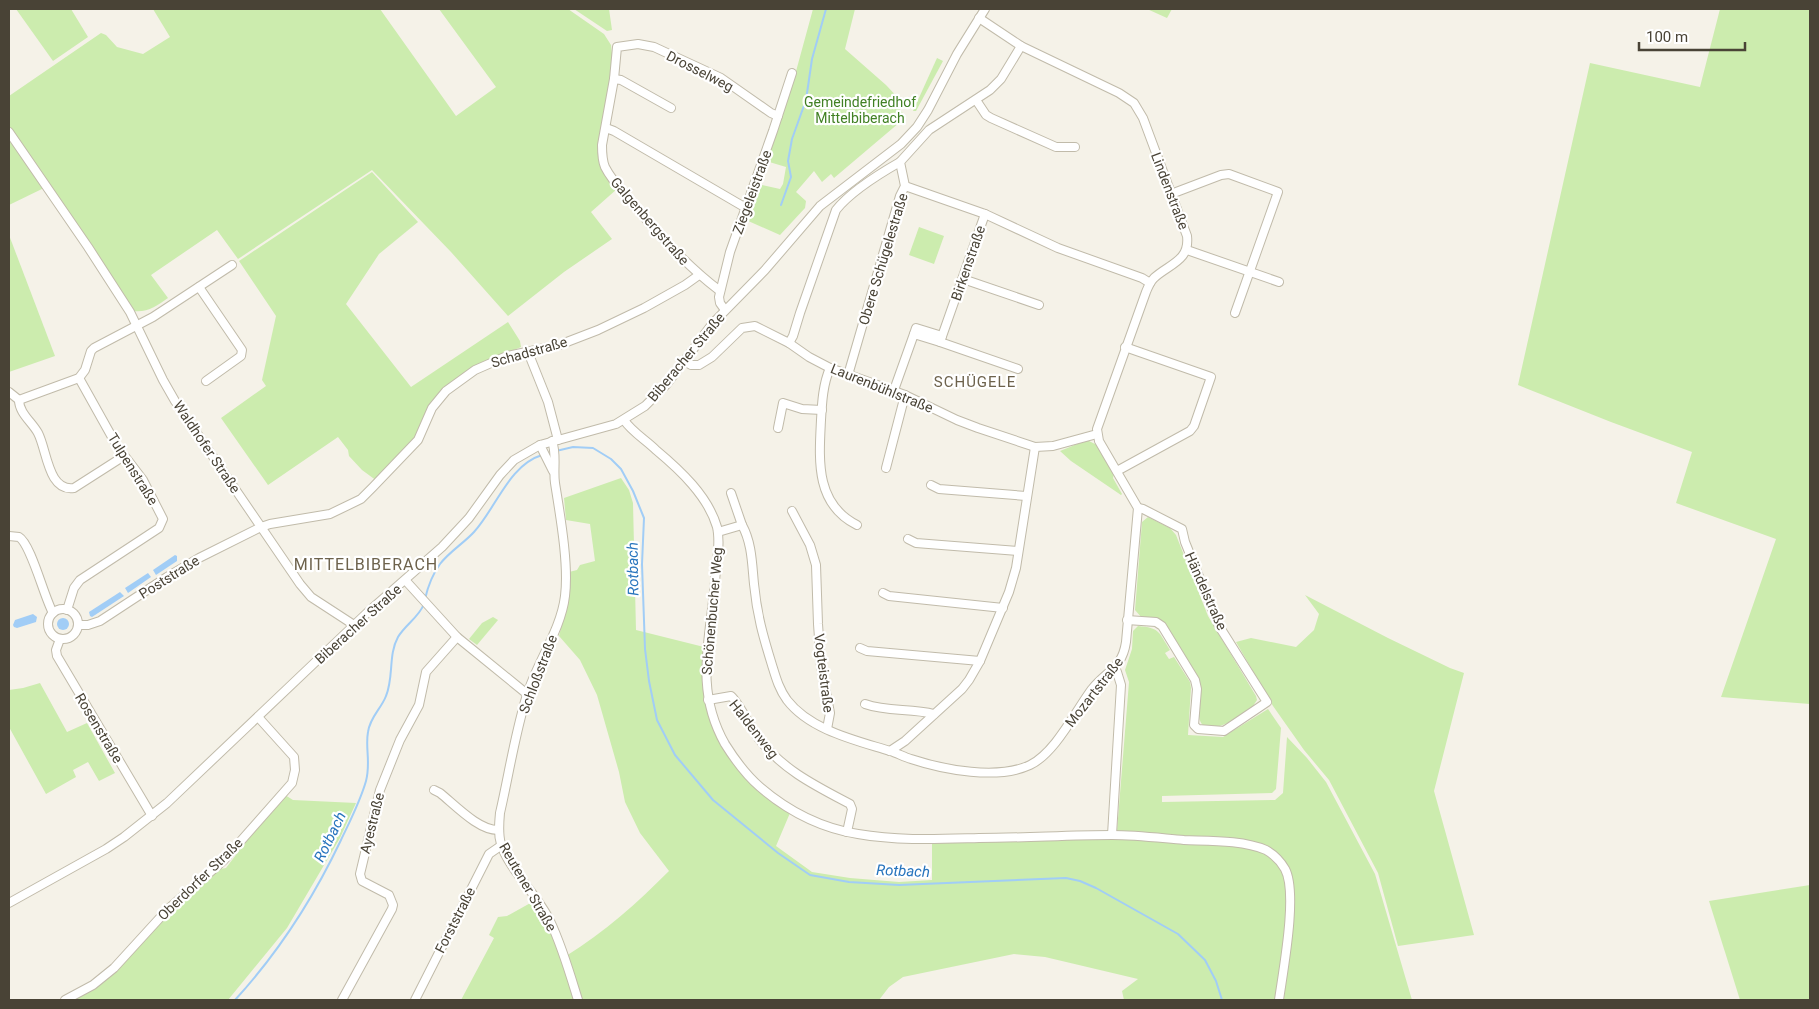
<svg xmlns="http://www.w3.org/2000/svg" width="1819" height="1009" font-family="Roboto,sans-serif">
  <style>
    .green { fill: #ccecae }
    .water { fill: #a1cdf6 }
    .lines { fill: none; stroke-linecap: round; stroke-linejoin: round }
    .stream { stroke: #a1cdf6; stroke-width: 2 }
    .minor-casing { stroke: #c1bbaa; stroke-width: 10 }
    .minor { stroke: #fff; stroke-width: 8 }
    .labels { text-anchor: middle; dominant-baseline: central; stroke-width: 4.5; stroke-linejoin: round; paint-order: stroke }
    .street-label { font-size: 14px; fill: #494336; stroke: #fff }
    .park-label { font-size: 14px; fill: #418024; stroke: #fff }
    .neighbourhood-label { font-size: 15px; letter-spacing: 1px; fill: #6d624c; stroke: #fff }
    .water-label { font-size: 15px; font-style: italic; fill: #2774bd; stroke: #fff }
    .quarter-label { font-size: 16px; letter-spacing: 1px; fill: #6d624c; stroke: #fff }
  </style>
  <rect width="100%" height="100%" fill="#f5f2e8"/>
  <g class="green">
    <polygon points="16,9 71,9 88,37 53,61"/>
    <path d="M153,9H380L456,116L496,87L439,9H568L604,34L611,45L613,63L612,79L599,145L617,189L591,212L612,239L564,272L508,316L451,252L372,170L238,259L217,230L151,275L168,298C157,306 147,313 133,311L9,126V96L101,33L106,35L117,47L143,54L170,37Z"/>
    <polygon points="574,9 609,9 612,30 607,31"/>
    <polygon points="813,9 855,9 845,49 886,85 901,101 896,105 906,117 834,178 831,174 822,182 814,171 796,192 806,201 805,208 780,235 746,220 758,184 780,189 783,184 786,167 766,161 795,75"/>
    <polygon points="1147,9 1172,9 1167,18"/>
    <polygon points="1720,9 1810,9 1810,704 1721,697 1776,539 1676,503 1692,452 1611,422 1518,385 1590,63 1700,87"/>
    <polygon points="937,58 943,61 916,111 913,111"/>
    <polygon points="9,137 44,188 9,205"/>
    <polygon points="372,172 418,222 379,254 346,304 411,387 508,322 520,341 521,347 495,358 453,383 416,439 377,481 362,470 349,456 348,450 338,437 268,485 221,418 266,386 262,380 276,316 239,261"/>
    <polygon points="919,227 944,236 934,264 909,255"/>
    <polygon points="9,235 55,356 9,372"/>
    <polygon points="1087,440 1097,445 1114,474 1113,478 1122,494 1121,495 1071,461 1060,451"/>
    <path d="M621,478L629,490L633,503L636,630L704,647C695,720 729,775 790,813L776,846L812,872L850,878L899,882L932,880V842L1116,838L1223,844L1248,848L1265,853L1275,860L1283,870L1288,885V908L1276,1000H1124L1122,991L1138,979L1045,957L1014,954L903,977L889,987L879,1000H581L566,956C605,932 637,903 669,871L640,833L625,802L619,772L597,695L580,660L559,636L568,599L569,572L577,570L580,565L595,561L590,524L566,520L564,498Z"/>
    <path d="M1148,517L1170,528L1176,535L1208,616L1256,696L1257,700L1253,706L1254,708C1243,714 1202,744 1199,716C1197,702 1203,691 1198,677L1163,622L1158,619L1142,618L1135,610L1142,522Z"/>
    <polygon points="1305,595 1388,638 1450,668 1464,673 1434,791 1474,935 1398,946 1378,873 1329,780 1304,750 1273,706 1236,642 1251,638 1296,647 1314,630 1319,614"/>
    <polygon points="493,617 498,620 477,645 469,639 482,623"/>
    <path d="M1138,626C1160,628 1158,631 1170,650L1165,653L1169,659L1174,657L1190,682L1191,688L1188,735L1223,737L1268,709L1281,728L1276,789L1272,793L1162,796V802L1275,800L1283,793L1287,737L1307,758L1326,782L1375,874L1412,1000H1283L1294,909V884L1288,868L1269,849L1117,831L1129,682L1125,670L1132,649L1133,631Z"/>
    <polygon points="40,683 67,732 87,723 115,773 99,781 88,762 73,770 76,777 46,794 9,727 9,690 23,688"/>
    <polygon points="285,795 293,800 356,803 340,838 287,928 228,1000 72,1000 86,993 195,888 220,869 226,868 257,827"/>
    <polygon points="1810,885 1810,1000 1740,1000 1709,901"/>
    <path d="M534,901C555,931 564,966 575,1000H461L494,938L489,935L498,917L507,916Z"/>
  </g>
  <g class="water">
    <polygon points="175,555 177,556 177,561 156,575 153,570"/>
    <polygon points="148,573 151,577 128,593 125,588"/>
    <polygon points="120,592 124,596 92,617 90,616 89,612"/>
    <polygon points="33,614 37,617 36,622 17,628 14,627 13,625 15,620"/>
    <circle cx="63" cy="624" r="6"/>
  </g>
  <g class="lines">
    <g class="stream">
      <polyline points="781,205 791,177 788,161 792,139 806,100 812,59 826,9"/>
      <polyline points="556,451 573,447 593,448 611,459 621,469 633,491 644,518 642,564 645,649 649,681 657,720 675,755 713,800 778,853 810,875 849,882 899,885 1066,878 1080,881 1096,888 1178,934 1205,960 1216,981 1222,1000"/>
      <path d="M425,599C428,586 432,575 440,564C449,552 464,543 474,532C496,508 509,465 542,455"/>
      <path d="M235,1000C278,953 313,899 341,840C350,821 360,802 366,781C371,762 365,748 368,732C370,717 381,709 386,696C394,677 388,655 398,637C405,625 419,617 424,604"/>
    </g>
    <defs>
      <g id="minor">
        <polyline points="614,79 621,80 671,108"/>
        <polyline points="976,100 986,115 991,118 1056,147 1075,147"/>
        <polyline points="606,128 614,131 746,208"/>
        <polyline points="9,132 88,247 130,312 163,380 175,401 300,584 311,597 354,625"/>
        <polyline points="1171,194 1221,175 1229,174 1278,192 1235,313"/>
        <polyline points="985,214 1058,248 1142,278 1150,283"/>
        <polyline points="1187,250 1279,282"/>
        <polyline points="963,279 1039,305"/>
        <polyline points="199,287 242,350 241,356 206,381"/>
        <path d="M720,291C687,266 660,236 633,204C624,193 612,181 605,167C602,160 602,153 602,145L614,79L617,47L638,44L654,47L721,78L771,113L778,116"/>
        <polyline points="725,310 720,303 719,297 730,252 773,131 792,73"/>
        <polyline points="914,334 916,328 942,336"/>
        <polyline points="940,342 1018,369"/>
        <path d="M789,343L793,336L800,313L836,210C851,191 879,174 900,162"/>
        <polyline points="528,352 548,402 558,440"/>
        <polyline points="684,361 691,365 699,365 712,357 742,328 755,326 789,343 809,357 830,368 905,395 957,420 978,428 1035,447 1053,446 1097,434"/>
        <path d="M830,368C823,384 822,402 821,420C819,460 815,504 857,525"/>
        <polyline points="848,375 900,196 905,186 900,162 929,130 990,90 1001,79 1021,46"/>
        <polyline points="894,390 914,334 940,342 985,214 905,186"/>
        <polyline points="9,392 19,400 79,378 85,370 91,351 94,348 153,317 232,265"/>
        <path d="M19,400C19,413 32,422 38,433C47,450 48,492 74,488L124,456"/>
        <path d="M624,420C632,432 646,440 656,450C680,470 708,496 717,527C721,544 716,565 715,582C710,641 694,689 725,744C735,760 746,775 760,787C788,811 821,828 858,834C898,841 939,839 979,838C1024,838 1068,835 1112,835C1136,835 1160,838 1184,840C1209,841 1243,840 1266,850C1273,854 1281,862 1285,869C1298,893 1283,971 1279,1000"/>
        <polyline points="778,428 783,403 802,409 822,410"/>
        <path d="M552,441C557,454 553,469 555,483C560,515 569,564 565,596C561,630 537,662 527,695C515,733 509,774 500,813C499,824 498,834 501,844C509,870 538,895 550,921C562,946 570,974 578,1000"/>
        <polyline points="540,445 553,471"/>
        <polyline points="886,468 905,395"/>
        <polyline points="1117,471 1190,431 1194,426 1211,377 1125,347"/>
        <polyline points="931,485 939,489 1026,496"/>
        <polyline points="731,493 742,525"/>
        <polyline points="792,511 810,545 816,565 818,624 821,666 830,713 827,729"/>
        <path d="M718,532L742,525C752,543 752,564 754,584C757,615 763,636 772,665C776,678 779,689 787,700C810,730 855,740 890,751C897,753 904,757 911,759C944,770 998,780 1030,765C1055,753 1075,712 1092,689C1107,670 1122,669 1126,642L1138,508L1099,441L1097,429L1146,292C1148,287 1150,282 1154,278C1169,264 1190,261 1187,236L1143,118L1134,103L1119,93L1021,46L979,18"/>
        <path d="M9,536L19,537C31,544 44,597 53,613"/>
        <polyline points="908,539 916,543 1018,551"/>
        <polyline points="406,581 457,637 527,694"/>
        <polyline points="883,593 889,596 1003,608"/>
        <circle cx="63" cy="624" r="15"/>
        <polyline points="67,610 74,588 80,580 159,528 163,519 143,480 117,446 79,378"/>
        <polyline points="1127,620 1156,622 1162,626 1195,680 1197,689 1194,725 1198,729 1224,731 1267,702 1219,626 1185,542 1182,529 1143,509 1138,508"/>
        <polyline points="78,625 88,625 100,621 167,577 199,558 261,527 270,524 330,514 361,499 373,487 418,440 432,408 446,391 475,370 507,356 559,345 598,330 644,308 685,285 699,275"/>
        <polyline points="60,639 56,650 57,656 152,816"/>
        <polyline points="860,648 867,651 980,661"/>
        <path d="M708,700L731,696C740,704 750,727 759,739C783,770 816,786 850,804L852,809L847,832"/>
        <path d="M865,704C887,712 911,708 934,714"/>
        <polyline points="890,751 905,741 962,689 969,680 980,661 1009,592 1016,568 1035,447"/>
        <path d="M434,790L440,793C455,805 479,831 499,830"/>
        <polyline points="1112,835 1121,685 1117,672 1114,668"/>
        <polyline points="9,903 106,849 124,837 167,803 368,612 442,547 469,518 500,475 514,460 540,445 616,424 645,406 666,385 713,323 765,270 820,206 901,144 917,127 928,110 957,54 985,9"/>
        <polyline points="65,1000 93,985 114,968 167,910 224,860 292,783 295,770 294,757 258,717"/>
        <polyline points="342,1000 392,909 393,905 389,895 362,881 360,874 380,790 400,740 419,705 426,672 457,637"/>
        <polyline points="415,1000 489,854 502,845"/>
      </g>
    </defs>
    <use href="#minor" class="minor-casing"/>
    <use href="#minor" class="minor"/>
  </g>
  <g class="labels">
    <g class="street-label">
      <text transform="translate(700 71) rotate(27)">Drosselweg</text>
      <text transform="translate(1170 191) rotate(69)">Lindenstraße</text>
      <text transform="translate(752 192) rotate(-70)">Ziegeleistraße</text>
      <text transform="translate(650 221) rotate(49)">Galgenbergstraße</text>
      <text transform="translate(883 259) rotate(-73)">Obere Schügelestraße</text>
      <text transform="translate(968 263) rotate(-71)">Birkenstraße</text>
      <text transform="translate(529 352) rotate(-16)">Schadstraße</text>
      <text transform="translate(686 357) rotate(-50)">Biberacher Straße</text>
      <text transform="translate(882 388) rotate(22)">Laurenbühlstraße</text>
      <text transform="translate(207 447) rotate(56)">Waldhofer Straße</text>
      <text transform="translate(133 469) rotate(58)">Tulpenstraße</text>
      <text transform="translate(169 577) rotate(-32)">Poststraße</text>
      <text transform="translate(1206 591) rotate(66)">Händelstraße</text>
      <text transform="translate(712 611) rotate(-85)">Schönenbucher Weg</text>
      <text transform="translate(358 624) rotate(-42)">Biberacher Straße</text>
      <text transform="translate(824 673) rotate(83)">Vogteistraße</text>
      <text transform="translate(538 674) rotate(-69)">Schloßstraße</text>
      <text transform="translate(1094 692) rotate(-52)">Mozartstraße</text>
      <text transform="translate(99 728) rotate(59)">Rosenstraße</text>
      <text transform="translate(754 729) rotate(52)">Haldenweg</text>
      <text transform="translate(372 823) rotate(-76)">Ayestraße</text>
      <text transform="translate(200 879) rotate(-44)">Oberdorfer Straße</text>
      <text transform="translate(528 887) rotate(60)">Reutener Straße</text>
      <text transform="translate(455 920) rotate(-63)">Forststraße</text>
    </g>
    <g class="park-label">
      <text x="860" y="102">Gemeindefriedhof<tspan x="860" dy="16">Mittelbiberach</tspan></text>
    </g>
    <g class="neighbourhood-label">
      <text x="975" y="382">SCHÜGELE</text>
    </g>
    <g class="water-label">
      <text transform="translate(633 569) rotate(-91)">Rotbach</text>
      <text transform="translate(330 837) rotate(-64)">Rotbach</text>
      <text transform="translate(903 871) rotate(2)">Rotbach</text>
    </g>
    <g class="quarter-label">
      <text x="366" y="564">MITTELBIBERACH</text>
    </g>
  </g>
  <rect width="1819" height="1009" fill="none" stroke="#494336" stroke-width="20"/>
  <path d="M1639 42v8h106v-8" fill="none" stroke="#494336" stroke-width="2.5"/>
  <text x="1646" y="42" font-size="15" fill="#494336" stroke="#ffffff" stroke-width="4" paint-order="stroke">100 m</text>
</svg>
